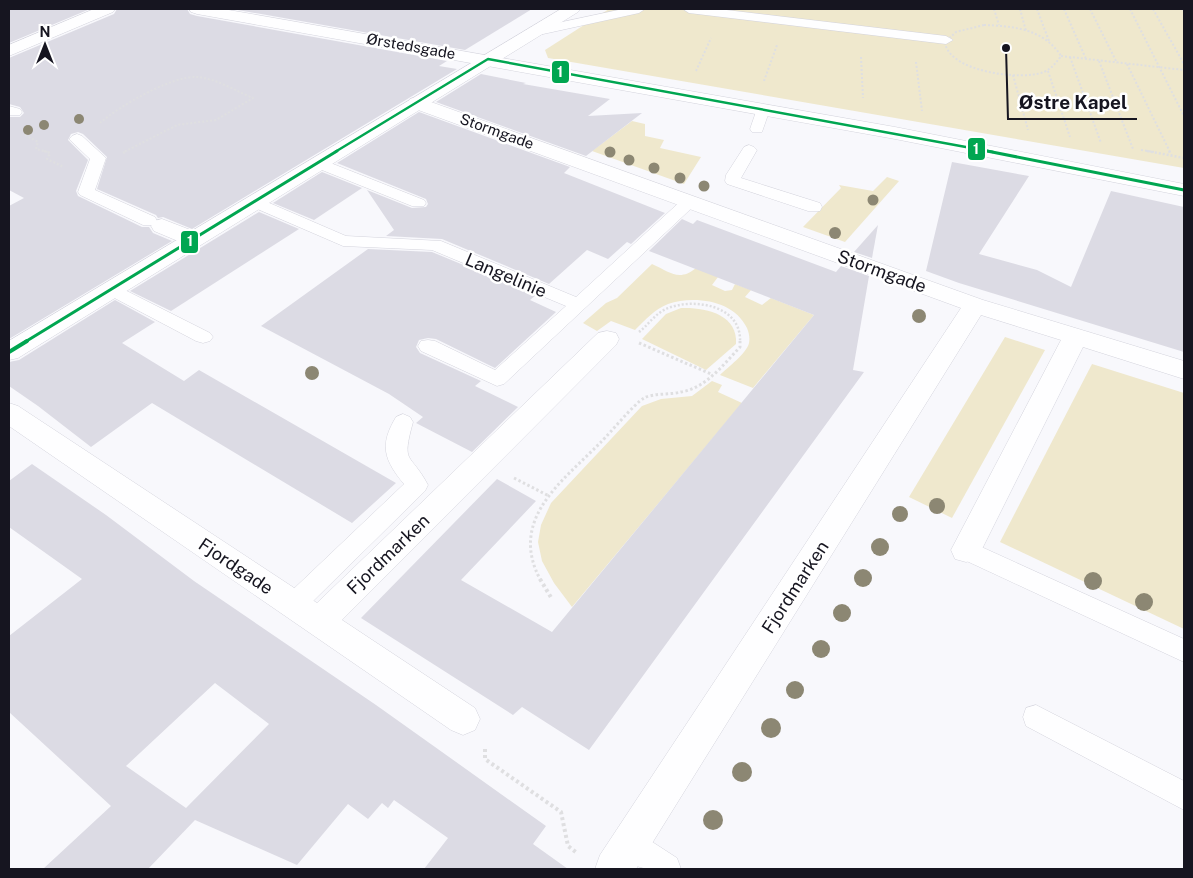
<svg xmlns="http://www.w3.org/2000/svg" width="1193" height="878" font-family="'Public Sans',sans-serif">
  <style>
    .green { fill: #efe8cd }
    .building { fill: #dcdbe4; fill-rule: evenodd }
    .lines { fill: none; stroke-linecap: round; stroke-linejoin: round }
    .service-casing { stroke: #d4d4dd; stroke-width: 1 }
    .minor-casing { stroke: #d4d4dd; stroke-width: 1 }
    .tertiary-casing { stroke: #d4d4dd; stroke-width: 1 }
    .path-far3 { stroke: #dfdfe1; stroke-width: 2; stroke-dasharray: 2 2; stroke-linecap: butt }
    .path-far2 { stroke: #dfdfe1; stroke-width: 2.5; stroke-dasharray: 2 2; stroke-linecap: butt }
    .path-far1 { stroke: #dfdfe1; stroke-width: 3; stroke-dasharray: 2.5 2.5; stroke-linecap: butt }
    .path { stroke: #dfdfe1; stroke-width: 4; stroke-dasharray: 3 3; stroke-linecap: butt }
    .service { fill: #fefeff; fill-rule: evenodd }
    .minor { fill: #fefeff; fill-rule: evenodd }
    .tertiary { fill: #fefeff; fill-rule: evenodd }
    .bus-1-far2-casing { stroke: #fff; stroke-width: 5 }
    .bus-1-far1-casing { stroke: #fff; stroke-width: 6 }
    .bus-1-casing { stroke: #fff; stroke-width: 8 }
    .bus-1-far2 { stroke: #00a651; stroke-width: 2.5 }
    .bus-1-far1 { stroke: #00a651; stroke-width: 3 }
    .bus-1 { stroke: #00a651; stroke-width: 4 }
    .tree { fill: #8c8773 }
    .labels { text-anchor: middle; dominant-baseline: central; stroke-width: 5; stroke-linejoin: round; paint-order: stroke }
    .far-street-label { font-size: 15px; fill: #161520; stroke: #fff }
    .street-label { font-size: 18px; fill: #161520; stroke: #fff }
    .leader { fill: none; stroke: #161520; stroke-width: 2 }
    .callout-dot { fill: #161520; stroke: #fff; stroke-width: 2 }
    .callout-label { font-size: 19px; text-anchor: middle; font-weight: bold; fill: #161520; stroke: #fff; stroke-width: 5; stroke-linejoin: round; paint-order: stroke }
    .line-badge { stroke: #fff; stroke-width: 2 }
    .badge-label { font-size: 14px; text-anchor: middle; font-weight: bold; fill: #fff }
  </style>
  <rect width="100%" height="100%" fill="#f8f8fc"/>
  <g class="green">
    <polygon points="609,9 1184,9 1184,168 548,58 545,50"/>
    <polygon points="632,121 645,124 645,136 664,140 660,148 701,157 684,184 592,151"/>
    <polygon points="887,177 899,181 845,242 803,227 841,188 839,185 873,191"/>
    <path d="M652,264C670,272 679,282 696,268L718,277L712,285L725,291L732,290L735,284L751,290L745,297L762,305L771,298L814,315L753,388L720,375C727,368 747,353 749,343C750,338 749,333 747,328C734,300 694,295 668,304C655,309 645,320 635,330L611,321L597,331L583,323L606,303L617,298Z"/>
    <path d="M681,308C705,307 738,314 736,344L706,370L642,339L666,314Z"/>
    <polygon points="1005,337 1045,350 952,518 909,497"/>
    <polygon points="1092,364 1184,393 1184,629 1000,542"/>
    <polygon points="712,381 722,385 718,392 742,403 572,607 554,583 542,561 538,542 541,525 551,503 642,406 661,399 692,396"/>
  </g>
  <g class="building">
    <polygon points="9,9 90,9 9,43"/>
    <polygon points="117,9 187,9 190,14 197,16 447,61 439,66 457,69 192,229 163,217 158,218 156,215 97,189 107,157 83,134 78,132 71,134 68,140 88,160 76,191 78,196 142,227 149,227 153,233 172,241 9,339 9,206 24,198 9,190 9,117 20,117 24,113 20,107 9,104 9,58 114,14"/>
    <polygon points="232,9 532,9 465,50"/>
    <polygon points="481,74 526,83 523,84 610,99 588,116 642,113 586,156 436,102"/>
    <polygon points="419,112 570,167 564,173 665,213 631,244 627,242 608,259 587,250 549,284 442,239 386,236 394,230 367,190 412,208 426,207 428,204 426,199 337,163"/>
    <polygon points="952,162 1029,176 979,254 1037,270 1071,287 1111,191 1184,207 1184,352 959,283 926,271"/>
    <polygon points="322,172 362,188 314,220 273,203"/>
    <polygon points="259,212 299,229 171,311 130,291"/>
    <polygon points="682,219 693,224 697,220 836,272 841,266 869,276 853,370 864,372 589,750 522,707 513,715 361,618 497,479 536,501 461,580 552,632 814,315 649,251"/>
    <polygon points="878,225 872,258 854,252"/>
    <polygon points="368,249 432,252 536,295 530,300 556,312 495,368 436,339 428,338 419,340 416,347 420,353 481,381 475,386 518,407 472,452 416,423 423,417 389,394 261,326"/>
    <polygon points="115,300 155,322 122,343 184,381 199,370 396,483 352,523 152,403 91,447 38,406 9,386 9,362 19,360"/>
    <path d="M32,464L106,515L194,581L376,705L546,826L533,844L568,869H424L448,838L394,800L388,808L382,803L368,819L348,804L297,865L195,820L148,869H43L111,806L9,712V636L82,579L9,527V481ZM215,683L269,724L186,808L126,766Z"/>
  </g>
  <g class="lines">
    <defs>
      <g id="service">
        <polygon points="623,9 645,9 639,13 534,36 528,32 534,28"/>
        <polygon points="683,9 718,9 946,36 953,40 946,44 689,13"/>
        <polygon points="763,105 768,106 770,109 762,132 752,132 750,129 758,106"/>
        <polygon points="9,106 20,109 22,112 20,115 9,115"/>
        <polygon points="77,134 82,136 106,158 95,190 155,217 157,221 155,225 143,225 80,195 78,192 90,159 69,139 72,136"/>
        <polygon points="749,145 754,147 757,150 741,178 820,203 822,207 820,211 808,211 727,184 725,181 726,175 744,147"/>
        <polygon points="318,158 424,200 426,203 424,206 412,206 312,166 310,163 312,160"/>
        <polygon points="690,196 696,198 698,201 696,204 504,384 497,386 421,351 418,346 421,341 428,340 435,341 495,370 566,306 432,250 343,246 248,205 246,202 248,199 260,199 346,236 441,241 576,297 684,198"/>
        <polygon points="111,283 210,333 213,337 210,341 203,343 196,341 105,293 102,289 105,285"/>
        <path d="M403,414L410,417L413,422C401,466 410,451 428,485L425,491L302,612L293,615L284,612L281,605L284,598L404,484C384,460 379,445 396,417Z"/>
        <polygon points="966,540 1184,639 1184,662 958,557 954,550 958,543"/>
        <polygon points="1036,705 1184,781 1184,810 1026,726 1023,717 1026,708"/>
        <path d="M630,829L640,834L677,858L681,869C654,869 628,874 615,844L620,834Z"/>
      </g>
      <g id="minor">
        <polygon points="94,9 115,9 113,12 9,56 9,45"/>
        <polygon points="189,9 223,9 895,127 1184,184 1184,196 895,139 197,14 191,12"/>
        <polygon points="417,97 983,300 1184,361 1184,379 1083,347 977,559 966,562 955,559 951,550 1061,340 981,315 636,869 595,869 600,855 961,308 410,107 408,103 410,99"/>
        <polygon points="162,219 201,234 204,239 201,244 193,246 185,244 154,231 151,226 154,221"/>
        <polygon points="607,331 616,333 619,339 616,345 342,620 475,708 480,719 475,730 463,735 451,730 9,426 9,403 18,406 317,603 598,333"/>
      </g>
      <polygon id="tertiary" points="561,9 580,9 578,12 18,358 9,360 9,341"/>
    </defs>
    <use href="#service" class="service-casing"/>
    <use href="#minor" class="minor-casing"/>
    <use href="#tertiary" class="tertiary-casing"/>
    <g class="path-far3">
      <polyline points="994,9 999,25"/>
      <polyline points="1020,9 1026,31"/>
      <polyline points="1037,9 1049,41"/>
      <polyline points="1064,9 1086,59"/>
      <polyline points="1090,9 1117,63"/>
      <polyline points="1130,9 1184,116"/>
      <polyline points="1153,9 1184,64"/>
      <polyline points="1183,9 1184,12"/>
      <path d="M984,25C1013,26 1044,29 1061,56C1056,63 1052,68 1044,72C1022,81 948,72 945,42L956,32Z"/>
      <polyline points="1061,56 1184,70"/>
      <polyline points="861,57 863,98"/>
      <polyline points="1070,57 1101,143"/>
      <polyline points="1099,61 1133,149"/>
      <polyline points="916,62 922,111"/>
      <polyline points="1127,64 1170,152"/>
      <polyline points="696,71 711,38"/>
      <polyline points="1048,71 1070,137"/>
      <polyline points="1013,75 1028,130"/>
      <polyline points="764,81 777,45"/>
      <path d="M100,123C120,106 172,75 198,77C217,79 236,91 253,98L216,120L177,125L124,152"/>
      <polyline points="25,135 38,142 36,149 48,152"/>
      <polyline points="1141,150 1154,152"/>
    </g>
    <g class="path-far2">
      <polyline points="44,151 50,153 47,159 64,167"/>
      <polyline points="1147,151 1184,158"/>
      <polyline points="1169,151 1171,155"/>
      <polyline points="123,153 127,151"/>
      <path d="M639,332C648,325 655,314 666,309C693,297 742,305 740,342"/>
    </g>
    <g class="path-far1">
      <polyline points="639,343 711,374"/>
      <polyline points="514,478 549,496"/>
      <path d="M541,581C507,519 563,481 601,442C611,432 634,404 644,398C653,393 670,395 681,392C706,388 723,365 740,347V341"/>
    </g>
    <g class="path">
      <polyline points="540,579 552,599"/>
      <polyline points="485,749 485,759 561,812 568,846 577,853"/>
    </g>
    <use href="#service" class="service"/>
    <use href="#minor" class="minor"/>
    <use href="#tertiary" class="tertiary"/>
    <defs>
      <polyline id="bus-1-far2" points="335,152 488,59 993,152"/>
      <g id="bus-1-far1">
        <polyline points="987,151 1184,190"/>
        <polyline points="25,342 337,151"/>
      </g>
      <polyline id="bus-1" points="9,352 27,341"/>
    </defs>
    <use href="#bus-1-far2" class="bus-1-far2-casing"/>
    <use href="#bus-1-far1" class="bus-1-far1-casing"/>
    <use href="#bus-1" class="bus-1-casing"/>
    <use href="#bus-1-far2" class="bus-1-far2"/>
    <use href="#bus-1-far1" class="bus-1-far1"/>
    <use href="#bus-1" class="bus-1"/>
  </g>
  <g class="tree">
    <circle cx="79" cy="119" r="5"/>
    <circle cx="44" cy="125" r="5"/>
    <circle cx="28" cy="130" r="5"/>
    <circle cx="610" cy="152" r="5.5"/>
    <circle cx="629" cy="160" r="5.5"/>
    <circle cx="654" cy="168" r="5.5"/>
    <circle cx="680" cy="178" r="5.5"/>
    <circle cx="704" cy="186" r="5.5"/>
    <circle cx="873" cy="200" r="5.5"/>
    <circle cx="835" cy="233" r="6"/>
    <circle cx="919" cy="316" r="7"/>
    <circle cx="312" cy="373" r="7"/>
    <circle cx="937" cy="506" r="8"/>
    <circle cx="900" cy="514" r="8"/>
    <circle cx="880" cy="547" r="9"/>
    <circle cx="863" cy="578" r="9"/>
    <circle cx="1093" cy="581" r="9"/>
    <circle cx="1144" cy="602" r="9"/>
    <circle cx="842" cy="613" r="9"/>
    <circle cx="821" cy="649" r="9"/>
    <circle cx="795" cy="690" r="9"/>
    <circle cx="771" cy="728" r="10"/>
    <circle cx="742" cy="772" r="10"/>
    <circle cx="713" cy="820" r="10"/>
  </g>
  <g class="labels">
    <g class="far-street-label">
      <text transform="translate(411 46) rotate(10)">Ørstedsgade</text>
      <text transform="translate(497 131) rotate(20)">Stormgade</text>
    </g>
    <g class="street-label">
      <text transform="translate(882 271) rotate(20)">Stormgade</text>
      <text transform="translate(506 275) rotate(23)">Langelinie</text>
      <text transform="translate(388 554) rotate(-44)">Fjordmarken</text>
      <text transform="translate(236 566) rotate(34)">Fjordgade</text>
      <text transform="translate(795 587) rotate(-57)">Fjordmarken</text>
    </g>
  </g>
  <path class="leader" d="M1006 48L1008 119H1137"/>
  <circle class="callout-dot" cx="1006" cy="48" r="5"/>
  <g class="callout-label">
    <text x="1073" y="109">Østre Kapel</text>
  </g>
  <g class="line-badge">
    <rect x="551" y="60" width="19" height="24" rx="5" fill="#00a651"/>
    <rect x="967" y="137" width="19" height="24" rx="5" fill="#00a651"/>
    <rect x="180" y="230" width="19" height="24" rx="5" fill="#00a651"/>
  </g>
  <g class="badge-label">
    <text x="560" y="77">1</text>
    <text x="976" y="154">1</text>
    <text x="190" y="246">1</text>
  </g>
  <rect width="1193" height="878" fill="none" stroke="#161520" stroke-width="20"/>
  <g transform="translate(45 45)" stroke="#ffffff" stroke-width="4" paint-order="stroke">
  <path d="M0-4L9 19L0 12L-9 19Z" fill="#161520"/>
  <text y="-8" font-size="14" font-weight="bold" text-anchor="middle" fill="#161520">N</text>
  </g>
</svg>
